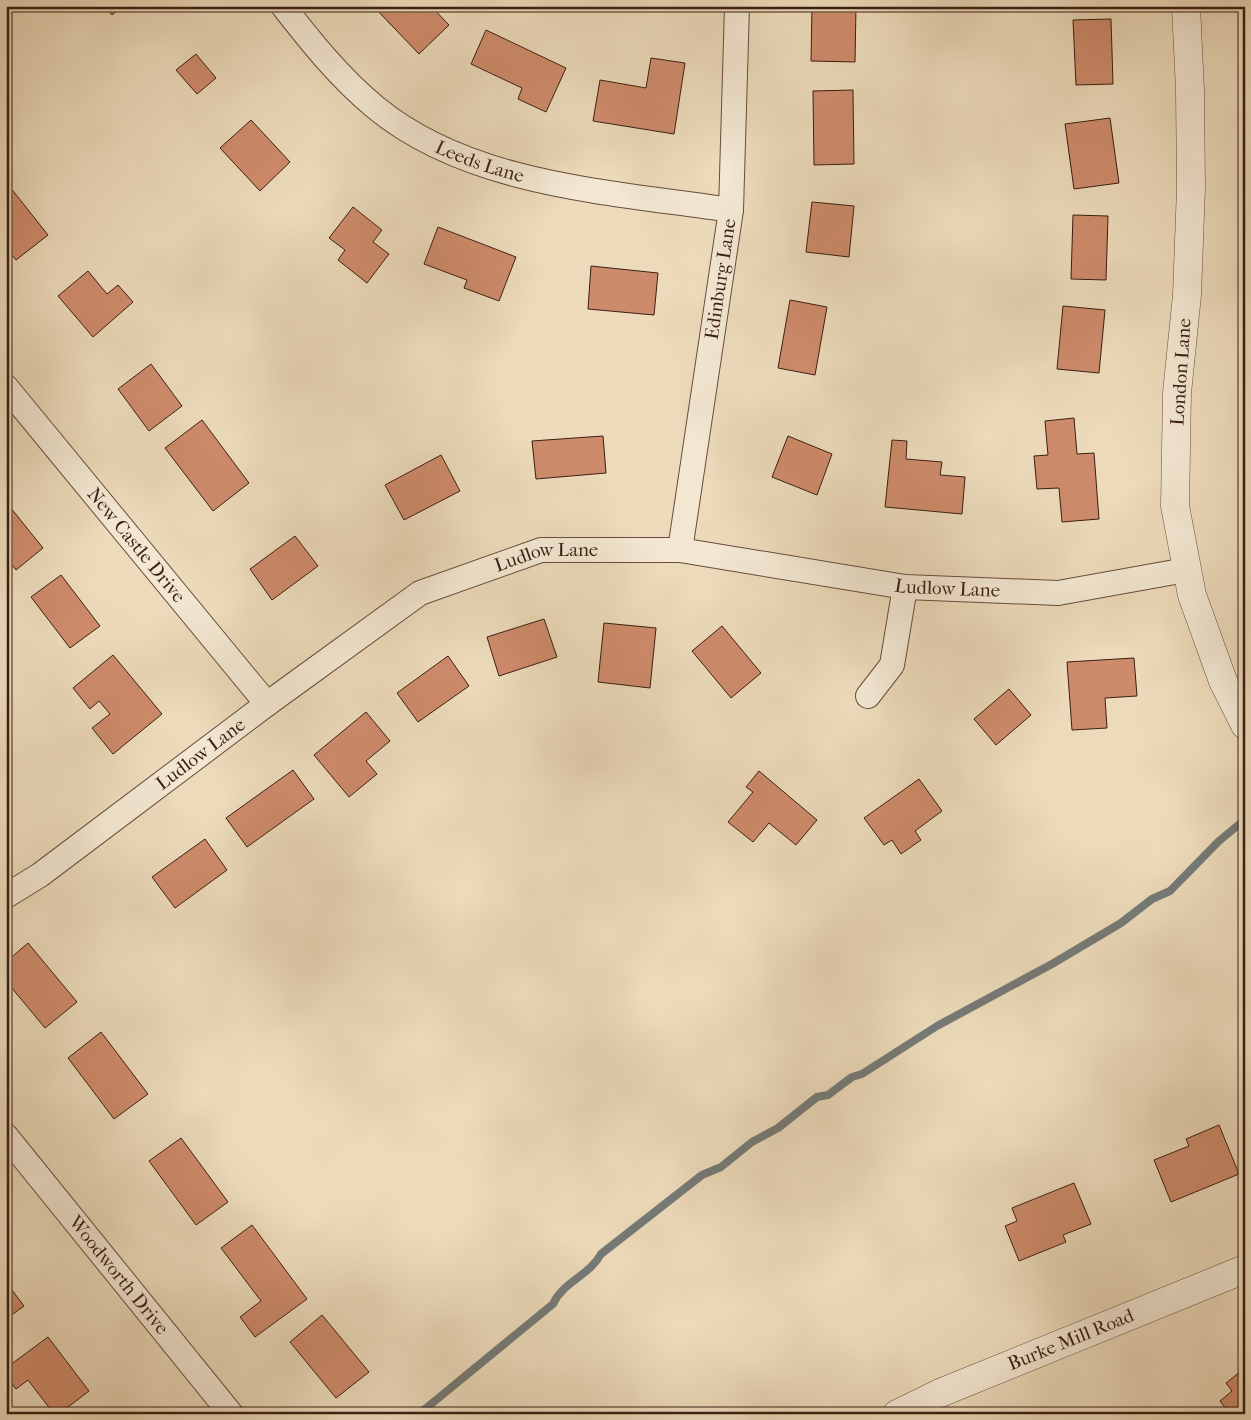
<svg xmlns="http://www.w3.org/2000/svg" width="1251" height="1420" font-family="'IM FELL French Canon',serif">
  <style>
    .lines { fill: none; stroke-linecap: round; stroke-linejoin: round }
    .stream { stroke: #757a77; stroke-width: 8 }
    .building { fill: #ce8b6b; stroke: #3a1e13 }
    .minor-casing { stroke: #664d3d; stroke-width: 26 }
    .tertiary-casing { stroke: #664d3d; stroke-width: 29 }
    .minor { stroke: #f3e7d2; stroke-width: 24 }
    .tertiary { stroke: #f3e7d2; stroke-width: 28 }
    .labels { text-anchor: middle; dominant-baseline: central; stroke-width: 4; stroke-linejoin: round; paint-order: stroke }
    .street-label { font-size: 19px; fill: #3a1e13; stroke: #f3e7d2 }
  </style>
  <rect width="100%" height="100%" fill="#ecdaba"/>
  <filter id="stains"><feTurbulence type="fractalNoise" baseFrequency=".004" numOctaves="4"/><feColorMatrix values="0 0 0 0 .2 0 0 0 0 .09 0 0 0 0 .02 0 0 0 .5 -.17"/></filter>
  <radialGradient id="worn" r=".72"><stop offset=".6" stop-color="#630" stop-opacity="0"/><stop offset="1" stop-color="#630" stop-opacity=".3"/></radialGradient>
  <g class="lines">
    <path class="stream" d="M419,1414L553,1304C563,1282 590,1275 601,1254L702,1175L721,1167L752,1142L778,1128L817,1097L828,1095L852,1077L862,1074L937,1026L1052,964L1121,923L1152,899L1170,891L1219,841L1242,822L1245,817"/>
  </g>
  <g class="building">
    <polygon points="105,6 123,6 112,15"/>
    <polygon points="373,6 431,6 449,25 419,54"/>
    <polygon points="812,6 856,6 855,62 811,61"/>
    <polygon points="1111,19 1113,84 1076,85 1073,20"/>
    <polygon points="486,30 566,68 546,112 518,99 522,88 471,64"/>
    <polygon points="196,54 216,78 197,94 176,70"/>
    <polygon points="651,58 685,63 674,134 593,121 600,80 646,88"/>
    <polygon points="853,90 854,164 814,165 813,91"/>
    <polygon points="1110,118 1119,183 1074,189 1065,124"/>
    <polygon points="251,120 290,162 260,191 220,148"/>
    <polygon points="6,182 48,235 16,260 6,247"/>
    <polygon points="812,202 854,206 849,257 806,252"/>
    <polygon points="353,207 382,230 373,242 389,254 367,283 338,260 345,250 329,238"/>
    <polygon points="1073,215 1108,216 1106,280 1071,279"/>
    <polygon points="438,227 516,257 499,301 464,288 467,280 424,264"/>
    <polygon points="591,266 658,273 654,315 588,309"/>
    <polygon points="88,271 107,294 118,285 133,302 93,337 58,296"/>
    <polygon points="790,300 827,307 815,375 778,368"/>
    <polygon points="1063,306 1105,310 1099,373 1057,369"/>
    <polygon points="151,364 182,406 149,431 118,389"/>
    <polygon points="1074,418 1077,454 1094,453 1099,519 1062,522 1059,488 1037,489 1034,456 1048,455 1045,421"/>
    <polygon points="202,420 249,483 213,511 165,448"/>
    <polygon points="603,436 606,473 536,479 532,441"/>
    <polygon points="788,436 832,454 817,495 772,477"/>
    <polygon points="892,440 907,441 906,459 942,462 940,475 965,477 962,514 885,507"/>
    <polygon points="441,455 460,491 404,520 385,485"/>
    <polygon points="6,502 43,548 16,570 6,557"/>
    <polygon points="295,536 318,566 272,600 250,569"/>
    <polygon points="61,575 100,626 70,648 31,597"/>
    <polygon points="544,619 557,657 499,676 487,637"/>
    <polygon points="604,623 656,628 650,688 598,682"/>
    <polygon points="722,626 761,673 731,698 692,651"/>
    <polygon points="113,655 162,714 113,754 92,728 110,714 99,701 90,709 73,688"/>
    <polygon points="448,656 469,686 418,722 397,693"/>
    <polygon points="1134,658 1137,696 1105,698 1107,728 1072,730 1067,662"/>
    <polygon points="1009,689 1031,715 996,745 974,719"/>
    <polygon points="366,712 390,741 366,761 377,774 349,797 314,755"/>
    <polygon points="293,770 314,799 247,847 226,818"/>
    <polygon points="759,771 817,820 796,845 769,823 753,842 728,822 753,792 746,787"/>
    <polygon points="919,779 942,811 915,831 921,840 901,854 892,840 884,845 864,818"/>
    <polygon points="205,839 227,870 175,908 152,877"/>
    <polygon points="28,943 77,1002 45,1028 6,981 6,962"/>
    <polygon points="101,1032 148,1094 114,1119 68,1058"/>
    <polygon points="1219,1125 1239,1174 1171,1202 1154,1160 1189,1146 1186,1139"/>
    <polygon points="181,1138 228,1202 196,1225 149,1161"/>
    <polygon points="1074,1183 1091,1224 1063,1235 1066,1242 1019,1261 1005,1226 1017,1221 1012,1208"/>
    <polygon points="252,1225 307,1299 255,1337 240,1317 261,1301 221,1248"/>
    <polygon points="6,1282 24,1306 6,1319"/>
    <polygon points="322,1315 369,1372 336,1398 290,1342"/>
    <polygon points="48,1337 89,1391 59,1414 54,1414 28,1380 16,1389 6,1376 6,1368"/>
    <polygon points="1245,1368 1245,1414 1230,1414 1220,1401 1232,1391 1226,1383"/>
  </g>
  <g class="lines">
    <defs>
      <g id="minor">
        <path id="s1" d="M283,6C311,42 340,78 375,107C470,186 613,192 731,210"/>
        <path id="s2" d="M6,387L267,704"/>
        <path id="s3" d="M680,550L731,210L737,6"/>
        <polyline points="868,696 892,665 905,587"/>
        <path id="s4" d="M6,896L40,875L267,704L420,593L541,550H680L905,587L1058,593L1186,570"/>
        <path id="s5" d="M6,1136L231,1414"/>
      </g>
      <g id="tertiary">
        <polyline points="1186,6 1190,91 1191,188 1187,295 1177,393 1175,506 1192,595 1223,681 1245,725"/>
        <path id="s6" d="M897,1414L940,1393L1245,1269"/>
      </g>
    </defs>
    <use href="#minor" class="minor-casing"/>
    <use href="#tertiary" class="tertiary-casing"/>
    <use href="#minor" class="minor"/>
    <use href="#tertiary" class="tertiary"/>
  </g>
  <g class="labels">
    <g class="street-label">
      <text stroke="none"><textPath href="#s1" startOffset="256">Leeds Lane</textPath></text>
      <text stroke="none"><textPath href="#s3" startOffset="274">Edinburg Lane</textPath></text>
      <text transform="translate(1181 372) rotate(-86)">London Lane</text>
      <text stroke="none"><textPath href="#s2" startOffset="205">New Castle Drive</textPath></text>
      <text stroke="none"><textPath href="#s4" startOffset="646">Ludlow Lane</textPath></text>
      <text stroke="none"><textPath href="#s4" startOffset="1051">Ludlow Lane</textPath></text>
      <text stroke="none"><textPath href="#s4" startOffset="241">Ludlow Lane</textPath></text>
      <text stroke="none"><textPath href="#s5" startOffset="179">Woodworth Drive</textPath></text>
      <text stroke="none"><textPath href="#s6" startOffset="189">Burke Mill Road</textPath></text>
    </g>
  </g>
  <rect width="1251" height="1420" fill="none" stroke="#ecdaba" stroke-width="25"/>
  <rect x="8" y="8" width="1236" height="1405" fill="none" stroke="#3a1e13" stroke-width="2.5"/>
  <rect x="12" y="12" width="1226" height="1395" fill="none" stroke="#3a1e13"/>
  <rect width="100%" height="100%" filter="url(#stains)"/>
  <rect width="100%" height="100%" fill="url(#worn)"/>
</svg>
